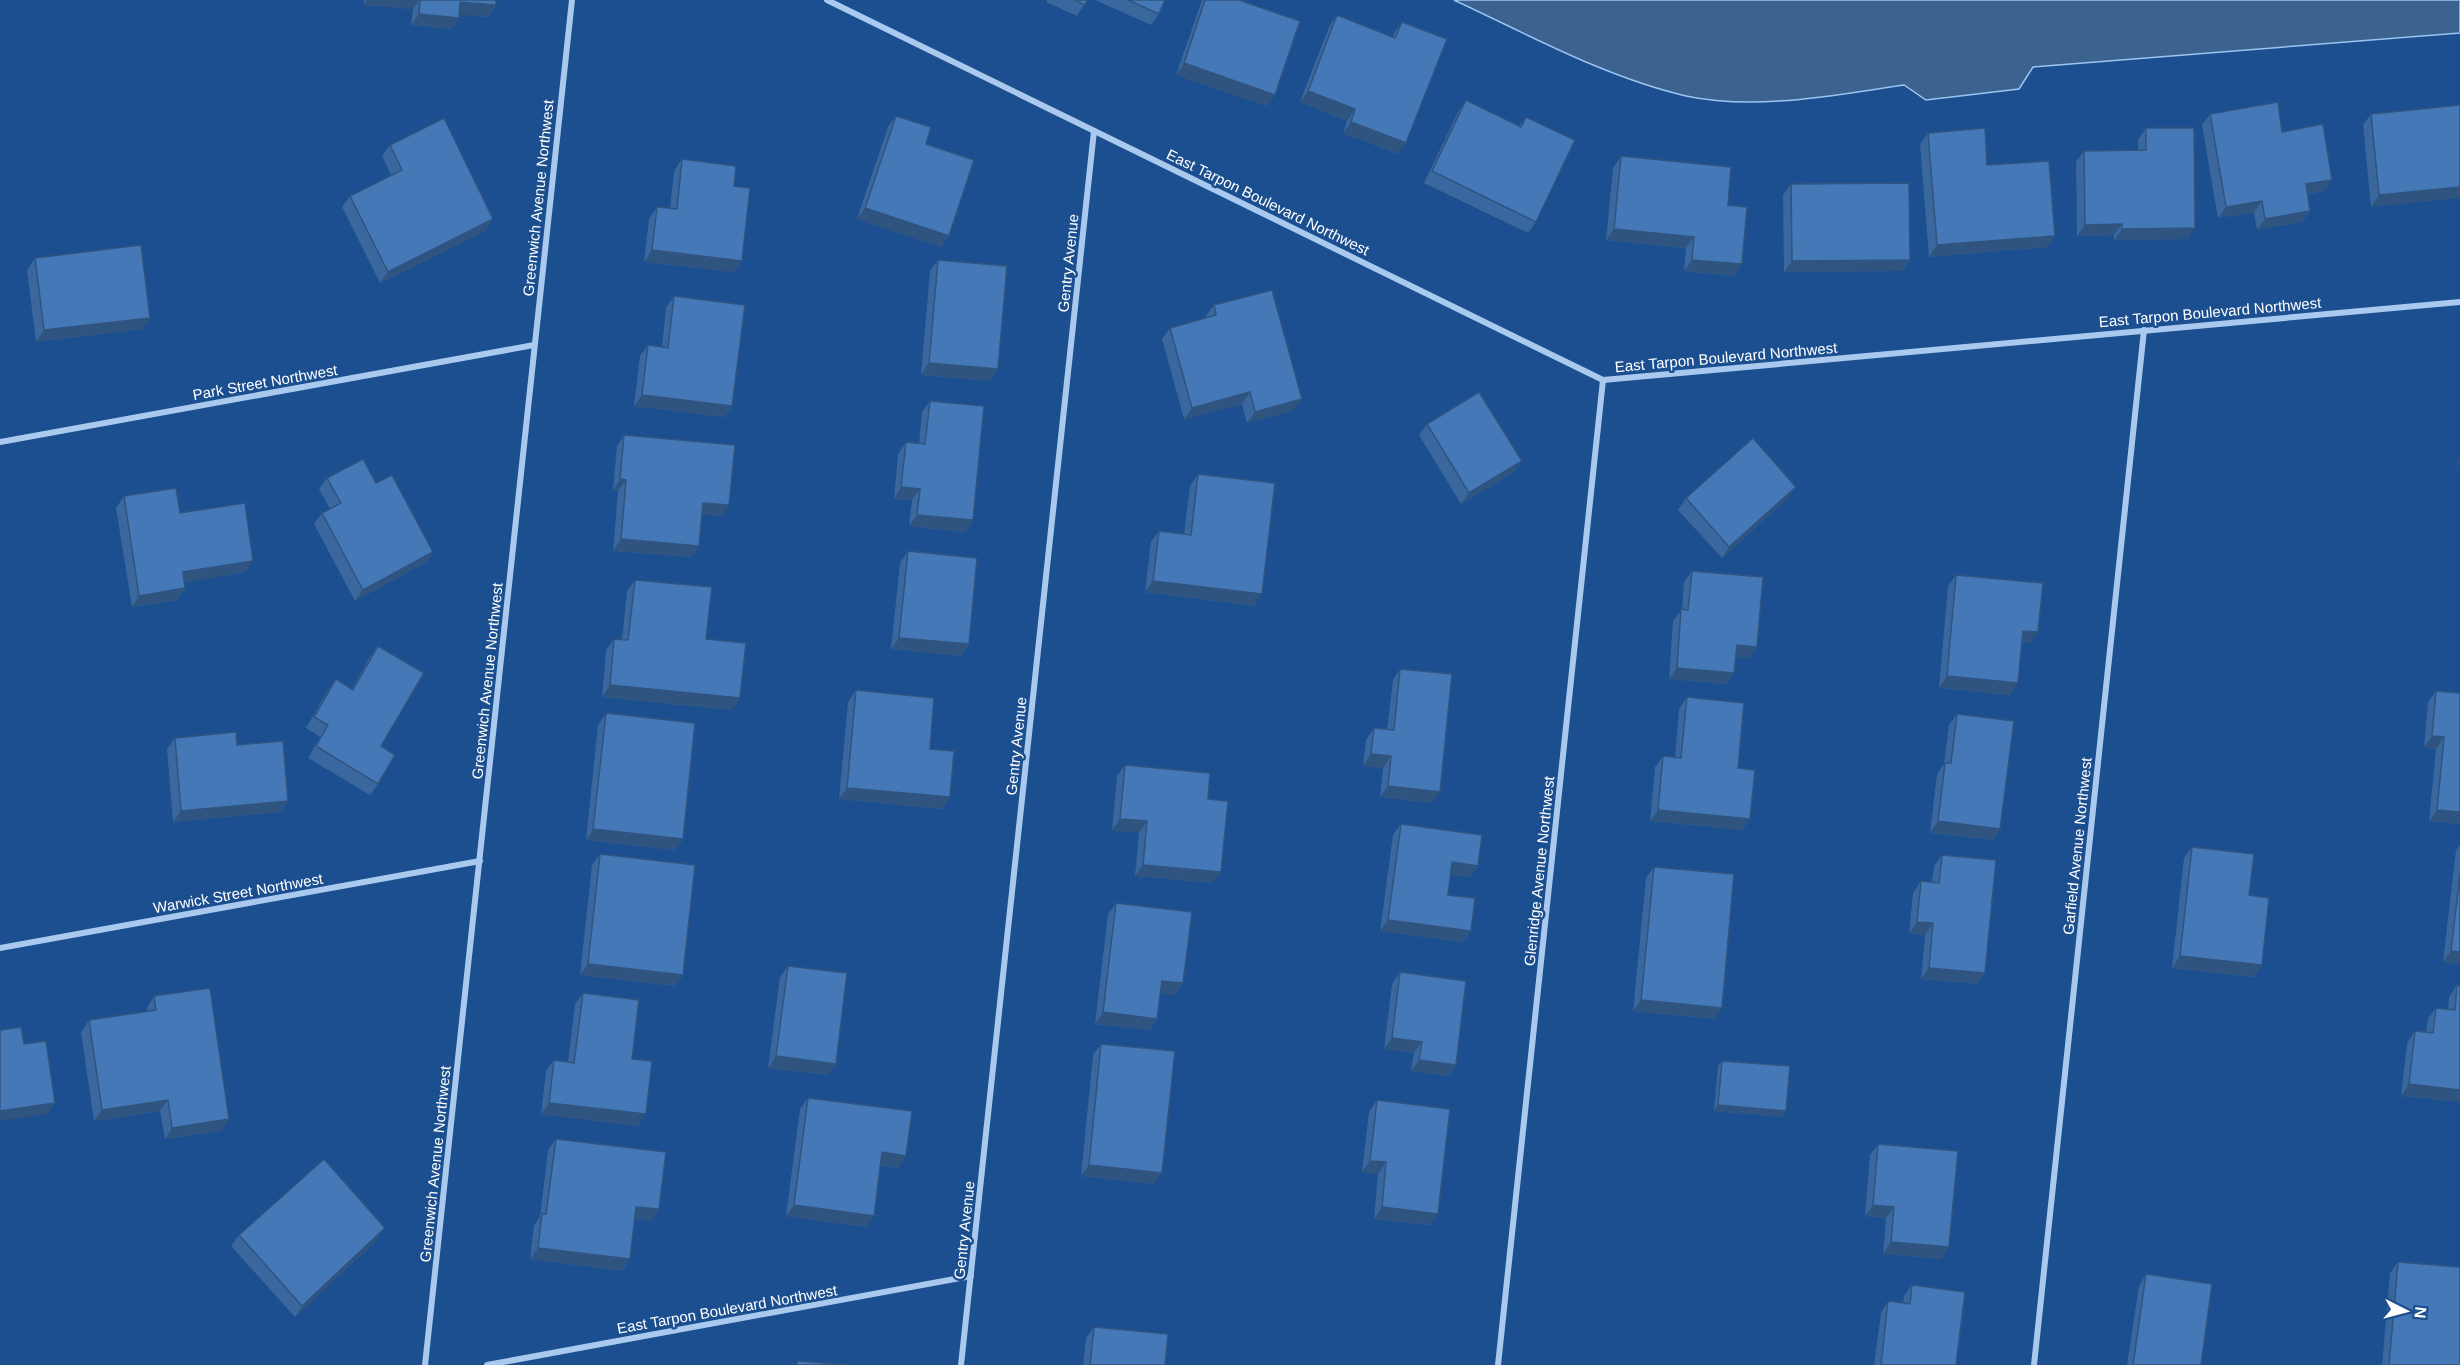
<svg xmlns="http://www.w3.org/2000/svg" width="2460" height="1365" font-family="Helvetica,sans-serif">
  <style>
    .water { fill: #3c6290; stroke: #9cc4f0; stroke-width: 1.5 }
    .lines { fill: none; stroke-linecap: round; stroke-linejoin: round }
    .minor { stroke: #a9c9ee; stroke-width: 6 }
    .wall { fill: #3a679d }
    .shaded-wall { fill: #305480 }
    .building { fill: #4478b7; stroke: #305480; stroke-width: 1.5 }
    .labels { text-anchor: middle; dominant-baseline: central; stroke-width: 5; stroke-linejoin: round; paint-order: stroke }
    .street-label { font-size: 15px; fill: #fff; stroke: #1b4f8f }
  </style>
  <rect width="100%" height="100%" fill="#1b4f8f"/>
  <path class="water" d="M1454,0H2460V33L2033,67L2019,89L1926,100L1904,85C1834,95 1756,111 1686,96C1605,77 1529,35 1454,0Z"/>
  <g class="lines">
    <g class="minor">
      <polyline points="827,0 1603,380 2460,302"/>
      <polyline points="0,442 534,345"/>
      <polyline points="0,948 480,861"/>
      <polyline points="425,1365 572,0"/>
      <polyline points="487,1365 971,1276"/>
      <polyline points="961,1365 1094,131"/>
      <polyline points="1498,1365 1603,380"/>
      <polyline points="2034,1365 2144,330"/>
    </g>
  </g>
  <g class="wall">
    <polygon points="364,0 496,0 496,5 488,17 459,14 459,18 451,29 411,25 413,9 364,5"/>
    <polygon points="1047,0 1087,0 1077,16 1046,2"/>
    <polygon points="1095,0 1165,0 1159,14 1151,25"/>
    <polygon points="1202,0 1239,0 1275,95 1267,106 1176,75"/>
    <polygon points="1337,15 1393,37 1394,33 1402,22 1398,154 1343,133 1347,121 1300,102 1329,27"/>
    <polygon points="1466,100 1519,126 1526,117 1536,222 1528,233 1424,183 1458,112"/>
    <polygon points="2460,105 2371,207 2363,125 2371,114"/>
    <polygon points="2210,114 2282,132 2332,180 2324,191 2307,194 2310,211 2302,222 2257,230 2254,212 2218,218 2202,125"/>
    <polygon points="896,116 926,144 941,247 857,219 888,127"/>
    <polygon points="2146,128 2188,239 2114,240 2114,235 2077,236 2076,162 2084,151 2138,150 2138,140"/>
    <polygon points="1928,133 2055,236 2047,247 1929,257 1920,144"/>
    <polygon points="390,145 493,219 485,231 380,283 342,207 350,196 391,175 382,156"/>
    <polygon points="1621,156 1728,205 1734,276 1684,271 1686,248 1606,240 1613,168"/>
    <polygon points="682,159 734,186 734,272 644,262 649,219 657,207 670,209 674,171"/>
    <polygon points="1791,184 1910,260 1902,271 1784,272 1783,195"/>
    <polygon points="35,258 150,318 142,329 36,342 27,270"/>
    <polygon points="938,260 990,381 921,375 930,271"/>
    <polygon points="674,296 732,406 724,417 634,406 640,356 648,345 662,347 666,308"/>
    <polygon points="1214,305 1294,410 1247,423 1242,404 1184,419 1162,339 1170,328 1206,318 1206,316"/>
    <polygon points="930,401 973,520 965,532 909,526 912,500 894,499 898,454 906,442 919,444 922,412"/>
    <polygon points="1427,424 1522,461 1514,472 1461,504 1419,435"/>
    <polygon points="624,435 729,505 722,516 702,514 699,546 691,557 613,551 618,491 613,491 617,446"/>
    <polygon points="1198,474 1254,606 1145,592 1151,542 1159,531 1184,534 1190,486"/>
    <polygon points="327,478 376,483 433,552 425,563 355,601 314,524 322,513 330,509 319,489"/>
    <polygon points="1796,487 1788,498 1722,558 1678,510 1686,498"/>
    <polygon points="124,496 180,513 246,572 184,582 185,588 177,600 132,607 116,508"/>
    <polygon points="908,551 969,644 961,656 891,649 900,563"/>
    <polygon points="1692,571 1757,647 1749,658 1736,657 1727,684 1669,679 1673,621 1682,609 1684,582"/>
    <polygon points="1956,575 2030,643 2022,643 2010,695 1939,688 1948,586"/>
    <polygon points="635,580 706,639 732,710 602,697 606,650 614,639 622,639 627,591"/>
    <polygon points="378,646 381,746 378,784 370,795 308,758 320,737 306,728 328,690 336,679 352,689 370,657"/>
    <polygon points="1400,669 1432,803 1380,797 1383,768 1363,766 1366,740 1374,728 1387,730 1393,680"/>
    <polygon points="856,690 930,749 950,797 942,809 839,799 848,702"/>
    <polygon points="2436,691 2460,824 2429,821 2436,749 2424,747 2428,702"/>
    <polygon points="1687,697 1738,768 1750,819 1742,830 1650,821 1655,767 1663,756 1675,757 1679,709"/>
    <polygon points="606,713 683,839 675,850 586,840 598,725"/>
    <polygon points="1957,714 1993,840 1930,833 1937,774 1944,764 1949,725"/>
    <polygon points="175,738 237,745 288,801 280,812 173,822 167,749"/>
    <polygon points="1125,765 1208,799 1213,883 1135,876 1139,833 1112,830 1117,776"/>
    <polygon points="1401,824 1478,866 1470,877 1450,874 1448,895 1463,942 1380,931 1393,835"/>
    <polygon points="2460,845 2460,964 2443,962 2456,850"/>
    <polygon points="2192,847 2249,895 2262,965 2254,977 2172,968 2184,858"/>
    <polygon points="600,854 683,975 675,986 580,975 592,865"/>
    <polygon points="1942,855 1985,973 1977,984 1921,979 1925,935 1909,933 1913,893 1921,881 1932,882 1934,866"/>
    <polygon points="1654,867 1722,1008 1714,1019 1633,1011 1646,878"/>
    <polygon points="1116,903 1183,983 1175,995 1160,993 1157,1019 1149,1030 1095,1024 1108,914"/>
    <polygon points="788,966 828,1075 768,1068 780,977"/>
    <polygon points="1400,972 1456,1065 1448,1076 1411,1071 1414,1053 1384,1049 1392,984"/>
    <polygon points="2457,985 2460,986 2460,1102 2401,1096 2407,1043 2415,1031 2426,1033 2428,1019 2436,1008 2448,1009 2449,997"/>
    <polygon points="583,993 632,1059 638,1126 541,1114 546,1071 554,1060 568,1062 575,1004"/>
    <polygon points="154,996 229,1119 221,1131 165,1139 160,1111 94,1121 81,1032 89,1020 147,1011 147,1008"/>
    <polygon points="1101,1044 1154,1184 1081,1176 1093,1055"/>
    <polygon points="1722,1061 1786,1111 1782,1117 1714,1111 1718,1066"/>
    <polygon points="808,1098 899,1168 880,1165 874,1216 866,1227 786,1216 800,1109"/>
    <polygon points="1377,1100 1430,1225 1374,1219 1378,1174 1362,1172 1369,1112"/>
    <polygon points="556,1139 659,1209 651,1221 635,1219 630,1259 622,1271 530,1259 534,1225 540,1217 548,1150"/>
    <polygon points="1878,1144 1949,1247 1941,1259 1883,1254 1886,1218 1865,1216 1870,1155"/>
    <polygon points="239,1235 377,1240 295,1317 231,1246"/>
    <polygon points="2398,1262 2460,1365 2382,1365 2390,1273"/>
    <polygon points="2146,1274 2201,1365 2127,1365 2139,1286"/>
    <polygon points="1912,1285 1956,1365 1874,1365 1881,1313 1888,1301 1903,1303 1904,1296"/>
    <polygon points="1094,1327 1165,1365 1083,1365 1086,1338"/>
  </g>
  <g class="shaded-wall">
    <polygon points="367,0 419,0 413,9 364,5"/>
    <polygon points="460,2 496,5 488,17 452,14"/>
    <polygon points="419,14 459,18 451,29 411,25"/>
    <polygon points="1184,63 1275,95 1267,106 1176,75"/>
    <polygon points="1308,91 1355,109 1347,121 1300,102"/>
    <polygon points="1351,122 1406,143 1398,154 1343,133"/>
    <polygon points="2332,180 2324,191 2298,195 2306,184"/>
    <polygon points="2460,187 2460,198 2371,207 2379,195"/>
    <polygon points="2262,201 2254,212 2218,218 2226,207"/>
    <polygon points="865,208 949,236 941,247 857,219"/>
    <polygon points="2310,211 2302,222 2257,230 2265,219"/>
    <polygon points="493,219 485,231 380,283 388,272"/>
    <polygon points="2122,224 2114,235 2077,236 2085,225"/>
    <polygon points="2195,228 2188,239 2114,240 2122,229"/>
    <polygon points="1614,229 1694,237 1686,248 1606,240"/>
    <polygon points="2055,236 2047,247 1929,257 1937,245"/>
    <polygon points="652,250 742,261 734,272 644,262"/>
    <polygon points="1692,260 1742,264 1734,276 1684,271"/>
    <polygon points="1910,260 1902,271 1784,272 1792,261"/>
    <polygon points="150,318 142,329 36,342 44,330"/>
    <polygon points="929,363 998,369 990,381 921,375"/>
    <polygon points="1250,392 1242,404 1184,419 1192,408"/>
    <polygon points="642,395 732,406 724,417 634,406"/>
    <polygon points="1302,399 1294,410 1247,423 1255,412"/>
    <polygon points="2460,459 2460,466 2456,464"/>
    <polygon points="1522,461 1514,472 1461,504 1469,493"/>
    <polygon points="620,479 626,480 618,491 613,491"/>
    <polygon points="901,487 920,489 912,500 894,499"/>
    <polygon points="1796,487 1788,498 1722,558 1729,547"/>
    <polygon points="703,503 729,505 722,516 695,514"/>
    <polygon points="917,515 973,520 965,532 909,526"/>
    <polygon points="621,539 699,546 691,557 613,551"/>
    <polygon points="433,552 425,563 355,601 363,590"/>
    <polygon points="253,561 246,572 175,584 183,572"/>
    <polygon points="1153,581 1262,594 1254,606 1145,592"/>
    <polygon points="185,588 177,600 132,607 139,596"/>
    <polygon points="2023,631 2038,632 2030,643 2015,642"/>
    <polygon points="899,638 969,644 961,656 891,649"/>
    <polygon points="1737,645 1757,647 1749,658 1729,657"/>
    <polygon points="1677,668 1734,673 1727,684 1669,679"/>
    <polygon points="1947,676 2018,683 2010,695 1939,688"/>
    <polygon points="610,685 740,698 732,710 602,697"/>
    <polygon points="2432,736 2444,737 2436,749 2424,747"/>
    <polygon points="1371,754 1391,756 1383,768 1363,766"/>
    <polygon points="1388,786 1440,792 1432,803 1380,797"/>
    <polygon points="847,788 950,797 942,809 839,799"/>
    <polygon points="288,801 280,812 173,822 181,811"/>
    <polygon points="1658,810 1750,819 1742,830 1650,821"/>
    <polygon points="2437,810 2460,812 2460,824 2429,821"/>
    <polygon points="1120,819 1147,821 1139,833 1112,830"/>
    <polygon points="1938,821 2000,829 1993,840 1930,833"/>
    <polygon points="593,829 683,839 675,850 586,840"/>
    <polygon points="1452,862 1478,866 1470,877 1444,874"/>
    <polygon points="1143,865 1221,872 1213,883 1135,876"/>
    <polygon points="1388,920 1471,931 1463,942 1380,931"/>
    <polygon points="1917,922 1933,923 1925,935 1909,933"/>
    <polygon points="2451,951 2460,952 2460,964 2443,962"/>
    <polygon points="2180,956 2262,965 2254,977 2172,968"/>
    <polygon points="588,964 683,975 675,986 580,975"/>
    <polygon points="1929,968 1985,973 1977,984 1921,979"/>
    <polygon points="1162,981 1183,983 1175,995 1154,992"/>
    <polygon points="1641,1000 1722,1008 1714,1019 1633,1011"/>
    <polygon points="1103,1012 1157,1019 1149,1030 1095,1024"/>
    <polygon points="1392,1038 1422,1042 1414,1053 1384,1049"/>
    <polygon points="776,1056 836,1064 828,1075 768,1068"/>
    <polygon points="1419,1060 1456,1065 1448,1076 1411,1071"/>
    <polygon points="2409,1084 2460,1090 2460,1102 2401,1096"/>
    <polygon points="168,1100 160,1111 94,1121 102,1110"/>
    <polygon points="55,1103 47,1114 0,1121 0,1111"/>
    <polygon points="549,1103 646,1114 638,1126 541,1114"/>
    <polygon points="1718,1105 1786,1111 1782,1117 1714,1111"/>
    <polygon points="229,1119 221,1131 165,1139 172,1128"/>
    <polygon points="882,1152 906,1156 899,1168 874,1164"/>
    <polygon points="1370,1161 1386,1162 1378,1174 1362,1172"/>
    <polygon points="1089,1165 1162,1173 1154,1184 1081,1176"/>
    <polygon points="794,1205 874,1216 866,1227 786,1216"/>
    <polygon points="1873,1205 1894,1207 1886,1218 1865,1216"/>
    <polygon points="636,1207 659,1209 651,1221 628,1218"/>
    <polygon points="1382,1207 1438,1214 1430,1225 1374,1219"/>
    <polygon points="385,1228 377,1240 295,1317 302,1306"/>
    <polygon points="1891,1242 1949,1247 1941,1259 1883,1254"/>
    <polygon points="538,1248 630,1259 622,1271 530,1259"/>
  </g>
  <g class="building">
    <polygon points="420,0 496,0 496,5 460,2 459,18 419,14"/>
    <polygon points="1075,0 1087,0 1085,5"/>
    <polygon points="1128,0 1165,0 1159,14"/>
    <polygon points="1205,0 1239,0 1300,21 1275,95 1184,63"/>
    <polygon points="1337,15 1395,38 1402,22 1447,39 1406,143 1351,122 1355,109 1308,91"/>
    <polygon points="1466,100 1521,127 1526,117 1575,140 1536,222 1432,171"/>
    <polygon points="2278,102 2282,132 2323,124 2332,180 2306,184 2310,211 2265,219 2262,201 2226,207 2210,114"/>
    <polygon points="2460,105 2460,187 2379,195 2371,114"/>
    <polygon points="896,116 931,127 926,144 974,160 949,236 865,208"/>
    <polygon points="444,118 493,219 388,272 350,196 402,170 390,145"/>
    <polygon points="1985,128 1987,165 2049,161 2055,236 1937,245 1928,133"/>
    <polygon points="2146,128 2194,128 2195,228 2122,229 2122,224 2085,225 2084,151 2146,150"/>
    <polygon points="1621,156 1731,167 1728,205 1747,207 1742,264 1692,260 1694,237 1614,229"/>
    <polygon points="682,159 736,166 734,186 750,188 742,261 652,250 657,207 677,209"/>
    <polygon points="1909,183 1910,260 1792,261 1791,184"/>
    <polygon points="141,245 150,318 44,330 35,258"/>
    <polygon points="938,260 1007,266 998,369 929,363"/>
    <polygon points="1272,290 1302,399 1255,412 1250,392 1192,408 1170,328 1216,315 1214,305"/>
    <polygon points="674,296 745,305 732,406 642,395 648,345 668,348"/>
    <polygon points="1479,392 1522,461 1469,493 1427,424"/>
    <polygon points="930,401 984,406 973,520 917,515 920,489 901,487 906,442 925,444"/>
    <polygon points="624,435 735,445 729,505 703,503 699,546 621,539 626,480 620,479"/>
    <polygon points="1753,438 1796,487 1729,547 1686,498"/>
    <polygon points="363,459 376,483 392,475 433,552 363,590 322,513 341,503 327,478"/>
    <polygon points="1198,474 1275,483 1262,594 1153,581 1159,531 1191,535"/>
    <polygon points="176,488 180,513 245,503 253,561 183,572 185,588 139,596 124,496"/>
    <polygon points="908,551 977,558 969,644 899,638"/>
    <polygon points="1692,571 1763,577 1757,647 1737,645 1734,673 1677,668 1681,609 1688,610"/>
    <polygon points="1956,575 2043,583 2038,632 2023,631 2018,683 1947,676"/>
    <polygon points="635,580 712,587 706,639 746,643 740,698 610,685 614,639 628,640"/>
    <polygon points="378,646 424,673 381,746 395,755 378,784 316,746 328,725 314,717 336,679 353,690"/>
    <polygon points="1400,669 1452,674 1440,792 1388,786 1391,756 1371,754 1374,728 1394,730"/>
    <polygon points="856,690 934,698 930,749 954,751 950,797 847,788"/>
    <polygon points="2436,691 2460,693 2460,812 2437,810 2444,737 2432,736"/>
    <polygon points="1687,697 1744,703 1738,768 1755,770 1750,819 1658,810 1663,756 1681,758"/>
    <polygon points="606,713 695,723 683,839 593,829"/>
    <polygon points="1957,714 2014,721 2000,829 1938,821 1945,763 1951,763"/>
    <polygon points="236,732 237,745 283,741 288,801 181,811 175,738"/>
    <polygon points="1125,765 1210,773 1208,799 1228,801 1221,872 1143,865 1147,821 1120,819"/>
    <polygon points="1401,824 1482,835 1478,866 1452,862 1448,895 1475,898 1471,931 1388,920"/>
    <polygon points="2192,847 2254,854 2249,895 2269,898 2262,965 2180,956"/>
    <polygon points="600,854 695,865 683,975 588,964"/>
    <polygon points="1942,855 1996,860 1985,973 1929,968 1933,923 1917,922 1921,881 1939,883"/>
    <polygon points="1654,867 1734,874 1722,1008 1641,1000"/>
    <polygon points="2460,874 2460,952 2451,951"/>
    <polygon points="1116,903 1192,912 1183,983 1162,981 1157,1019 1103,1012"/>
    <polygon points="788,966 847,973 836,1064 776,1056"/>
    <polygon points="1400,972 1466,981 1456,1065 1419,1060 1422,1042 1392,1038"/>
    <polygon points="2457,985 2460,986 2460,1090 2409,1084 2415,1031 2433,1033 2436,1008 2455,1010"/>
    <polygon points="210,988 229,1119 172,1128 168,1100 102,1110 89,1020 156,1010 154,996"/>
    <polygon points="583,993 639,1000 632,1059 652,1061 646,1114 549,1103 554,1060 574,1063"/>
    <polygon points="21,1027 24,1044 46,1041 55,1103 0,1111 0,1030"/>
    <polygon points="1101,1044 1175,1051 1162,1173 1089,1165"/>
    <polygon points="1722,1061 1790,1066 1786,1111 1718,1105"/>
    <polygon points="808,1098 912,1111 906,1156 882,1152 874,1216 794,1205"/>
    <polygon points="1377,1100 1450,1109 1438,1214 1382,1207 1386,1162 1370,1161"/>
    <polygon points="556,1139 666,1152 659,1209 636,1207 630,1259 538,1248 542,1214 546,1214"/>
    <polygon points="1878,1144 1958,1151 1949,1247 1891,1242 1894,1207 1873,1205"/>
    <polygon points="324,1159 385,1228 302,1306 239,1235"/>
    <polygon points="2398,1262 2460,1267 2460,1365 2389,1365"/>
    <polygon points="2146,1274 2212,1284 2201,1365 2133,1365"/>
    <polygon points="1912,1285 1965,1292 1956,1365 1881,1365 1888,1301 1910,1304"/>
    <polygon points="1094,1327 1168,1334 1165,1365 1090,1365"/>
    <polygon points="797,1361 849,1365 797,1365"/>
  </g>
  <g class="labels">
    <g class="street-label">
      <text transform="translate(538 198) rotate(-84)">Greenwich Avenue Northwest</text>
      <text transform="translate(1268 202) rotate(26)">East Tarpon Boulevard Northwest</text>
      <text transform="translate(1068 263) rotate(-84)">Gentry Avenue</text>
      <text transform="translate(2210 312) rotate(-5)">East Tarpon Boulevard Northwest</text>
      <text transform="translate(1726 357) rotate(-5)">East Tarpon Boulevard Northwest</text>
      <text transform="translate(265 382) rotate(-10)">Park Street Northwest</text>
      <text transform="translate(487 681) rotate(-84)">Greenwich Avenue Northwest</text>
      <text transform="translate(1016 746) rotate(-84)">Gentry Avenue</text>
      <text transform="translate(2077 846) rotate(-84)">Garfield Avenue Northwest</text>
      <text transform="translate(1539 871) rotate(-84)">Glenridge Avenue Northwest</text>
      <text transform="translate(238 893) rotate(-10)">Warwick Street Northwest</text>
      <text transform="translate(435 1164) rotate(-84)">Greenwich Avenue Northwest</text>
      <text transform="translate(964 1230) rotate(-84)">Gentry Avenue</text>
      <text transform="translate(727 1309) rotate(-10)">East Tarpon Boulevard Northwest</text>
    </g>
  </g>
  <g transform="translate(2406 1311) rotate(96)" stroke="#1b4f8f" stroke-width="4.5" paint-order="stroke">
  <path d="M0-4.5L10 22L0 15L-10 22Z" fill="#ffffff"/>
  <text y="-9" font-size="16" font-weight="bold" text-anchor="middle" fill="#ffffff">N</text>
  </g>
</svg>
